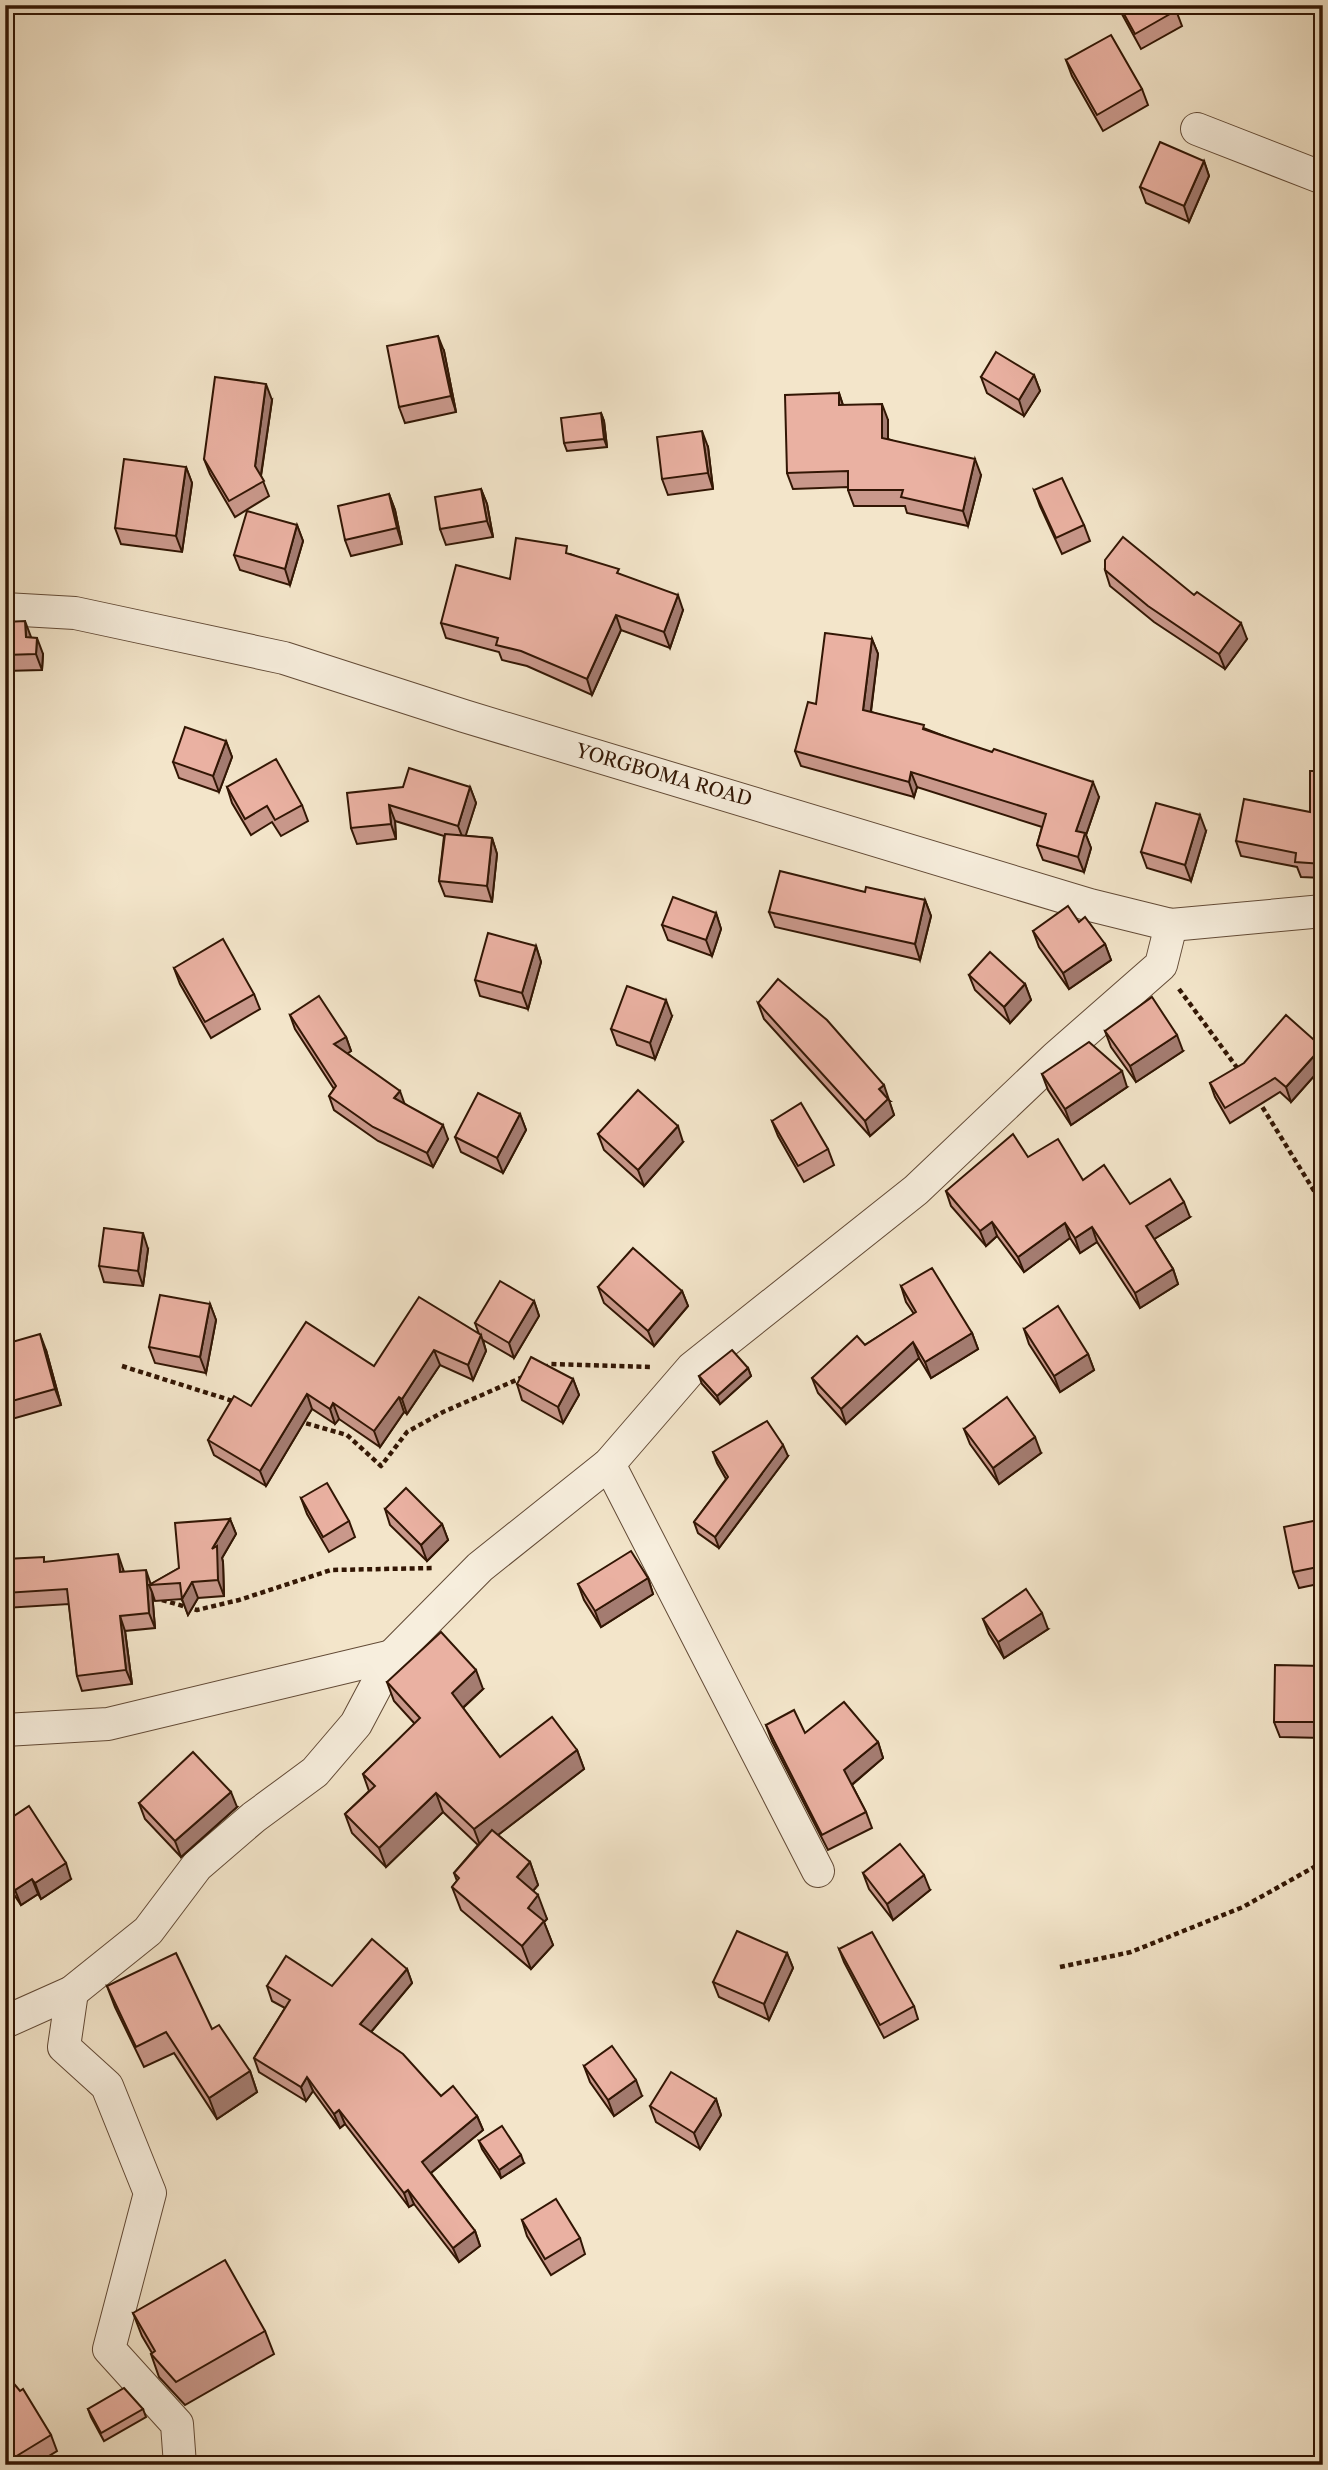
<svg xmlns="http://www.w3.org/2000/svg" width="1328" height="2470" font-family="'Libre Caslon Text',serif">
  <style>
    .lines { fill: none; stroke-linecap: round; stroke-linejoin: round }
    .minor-casing { stroke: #624a36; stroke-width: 34 }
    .path { stroke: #321604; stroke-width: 4.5; stroke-dasharray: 5 3.5; stroke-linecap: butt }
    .minor { stroke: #f7eedd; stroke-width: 32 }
    .wall { fill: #c9988b; stroke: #321604; stroke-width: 2 }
    .shaded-wall { fill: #a47c71; stroke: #321604; stroke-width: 2 }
    .building { fill: #eab1a2; stroke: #321604; stroke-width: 2 }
    .labels { text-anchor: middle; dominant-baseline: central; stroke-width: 5; stroke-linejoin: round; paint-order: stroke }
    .street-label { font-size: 19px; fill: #321604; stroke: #f7eedd }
  </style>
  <rect width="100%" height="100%" fill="#f3e5ca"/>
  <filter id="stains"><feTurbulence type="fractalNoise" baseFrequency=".00286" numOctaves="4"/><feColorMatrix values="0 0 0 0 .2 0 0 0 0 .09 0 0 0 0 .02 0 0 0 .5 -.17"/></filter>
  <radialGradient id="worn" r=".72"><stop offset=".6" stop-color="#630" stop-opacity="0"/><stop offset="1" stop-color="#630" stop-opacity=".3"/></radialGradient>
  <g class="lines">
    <defs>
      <g id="minor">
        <polyline points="1197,129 1323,178"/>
        <polyline points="5,609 75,613 284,658 464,716 1090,905 1171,925 1323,911"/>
        <polyline points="609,1464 818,1871"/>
        <polyline points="5,1730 108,1724 392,1656"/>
        <polyline points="72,1992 64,2047 107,2086 150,2193 109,2349 177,2424 180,2465"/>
        <polyline points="5,2022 72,1992 148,1931 197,1866 254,1817 315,1772 356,1724 392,1656 480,1567 609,1464 692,1368 916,1190 1055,1058 1161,965 1171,925"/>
      </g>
    </defs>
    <use href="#minor" class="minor-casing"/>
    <g class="path">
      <polyline points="1179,989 1238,1069"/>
      <polyline points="1258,1100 1316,1194 1323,1198"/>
      <polyline points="122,1366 236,1402"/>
      <polyline points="544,1368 551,1364 650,1367"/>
      <polyline points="298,1421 347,1435 381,1466 407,1432 443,1412 523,1377"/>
      <polyline points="162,1600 197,1610 239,1600 331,1570 434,1568"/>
      <polyline points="1060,1967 1131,1952 1243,1907 1323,1862"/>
    </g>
    <use href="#minor" class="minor"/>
  </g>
  <g class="wall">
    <polygon points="1117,5 1174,5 1182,26 1141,49"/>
    <polygon points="1066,60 1142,89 1148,105 1103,131 1072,76"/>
    <polygon points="1204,161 1209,176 1189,222 1146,203 1140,187"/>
    <polygon points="444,351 456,412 405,423 399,407"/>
    <polygon points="1034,375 1040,391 1024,416 987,393 981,377"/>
    <polygon points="839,393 843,405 888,420 888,439 981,475 968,526 907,513 905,506 854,506 848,490 848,487 793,489 787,473"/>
    <polygon points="272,400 261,476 269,496 235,517 210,474 204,459"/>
    <polygon points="601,413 604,421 607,447 567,451 564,443"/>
    <polygon points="708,447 713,489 668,495 662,479"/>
    <polygon points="186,467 192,483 182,552 121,544 115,528"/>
    <polygon points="481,489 487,504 493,537 446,545 440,529"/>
    <polygon points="1034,490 1084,525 1090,541 1062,554 1040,506"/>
    <polygon points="389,494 395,510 402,544 351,556 345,540"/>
    <polygon points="297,525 303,541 290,585 240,570 234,555"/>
    <polygon points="570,554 621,575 683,610 670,648 621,630 592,695 527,666 502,660 499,652 446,638 441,623 510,579"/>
    <polygon points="1105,570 1194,595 1247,639 1225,669 1154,622 1110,586"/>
    <polygon points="5,622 31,638 43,654 42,670 5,671"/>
    <polygon points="872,639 878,654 871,712 926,729 1099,797 1086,835 1091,848 1084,872 1043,860 1037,845 1042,827 917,787 914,797 801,766 795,751 816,704"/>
    <polygon points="226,741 232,757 219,792 179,778 173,762"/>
    <polygon points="1323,771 1323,878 1301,877 1297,867 1241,856 1236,841 1310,812"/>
    <polygon points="227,787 302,805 308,821 281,836 272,822 251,835 232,803"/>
    <polygon points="403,787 470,787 476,803 465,836 492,838 497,854 492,902 445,896 439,881 444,836 395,821 396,839 357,844 351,828"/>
    <polygon points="1206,831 1191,881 1147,868 1141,852"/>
    <polygon points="865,892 925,900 931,916 920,960 775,927 769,912"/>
    <polygon points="716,913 721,929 712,956 668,940 662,925"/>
    <polygon points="1079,922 1105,944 1111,960 1069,989 1039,947 1033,931"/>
    <polygon points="536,946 541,962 528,1009 480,996 475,980"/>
    <polygon points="174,968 254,994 260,1009 211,1038 180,984"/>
    <polygon points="969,975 1025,984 1031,1000 1010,1023 975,990"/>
    <polygon points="758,1003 890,1101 889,1101 894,1115 870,1136 764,1019"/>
    <polygon points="290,1015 346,1037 351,1051 347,1053 404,1103 448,1139 433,1167 378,1141 334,1110 329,1096 334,1089 295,1029"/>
    <polygon points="672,1016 655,1059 617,1045 611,1029"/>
    <polygon points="1105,1031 1183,1051 1136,1082 1111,1047"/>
    <polygon points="1322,1047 1323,1066 1291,1102 1280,1092 1230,1123 1215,1097 1210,1083"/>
    <polygon points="1042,1074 1127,1087 1071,1125 1048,1090"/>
    <polygon points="520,1114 526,1130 503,1173 461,1152 455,1137"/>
    <polygon points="772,1121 828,1149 834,1165 804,1182 778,1136"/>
    <polygon points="598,1134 683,1142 644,1186 604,1150"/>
    <polygon points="1028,1157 1083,1180 1130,1204 1190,1217 1154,1239 1173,1269 1178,1284 1140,1308 1097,1242 1080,1253 1070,1238 1024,1272 997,1236 986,1246 951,1206 946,1191"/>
    <polygon points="148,1249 143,1286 104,1282 99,1266"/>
    <polygon points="901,1286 972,1333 978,1349 931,1378 919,1358 846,1424 818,1393 812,1378 914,1314 906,1302"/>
    <polygon points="598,1287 682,1291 688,1306 654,1346 604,1303"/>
    <polygon points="534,1301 539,1316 514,1358 483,1340 486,1351 473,1380 440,1365 407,1414 404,1412 380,1447 339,1419 335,1424 312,1409 266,1486 214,1455 208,1440 251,1406 374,1366 479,1334 475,1323"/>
    <polygon points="210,1304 216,1320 206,1373 155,1363 149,1347"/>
    <polygon points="1024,1329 1088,1354 1094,1370 1060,1392 1029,1344"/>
    <polygon points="5,1344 46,1350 61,1405 5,1421"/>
    <polygon points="748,1368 751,1376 720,1404 702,1384 699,1376"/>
    <polygon points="573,1379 579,1395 563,1423 522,1400 517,1384"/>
    <polygon points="964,1429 1041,1453 999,1484 970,1444"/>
    <polygon points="713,1452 788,1456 719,1548 698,1533 694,1522 726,1479 717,1463"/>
    <polygon points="301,1498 349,1521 355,1537 329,1552 307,1514"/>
    <polygon points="385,1509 442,1524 448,1540 427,1561 390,1525"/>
    <polygon points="230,1519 236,1534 222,1558 223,1562 224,1596 198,1598 188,1615 182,1599 155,1601 152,1592 155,1628 125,1631 132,1684 82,1691 77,1676 69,1604 5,1608 5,1559 123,1569 124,1572 151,1584 179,1568"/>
    <polygon points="1323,1519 1323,1583 1299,1588 1293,1572"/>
    <polygon points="648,1578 653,1594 601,1627 584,1600 578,1584"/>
    <polygon points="983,1619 1048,1629 1004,1658 989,1634"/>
    <polygon points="1323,1666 1323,1738 1280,1737 1274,1722"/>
    <polygon points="387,1682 483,1689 463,1708 500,1757 577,1750 584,1769 498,1835 530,1862 538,1885 533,1891 547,1919 544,1922 553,1945 531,1969 461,1910 452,1887 457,1881 454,1873 478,1845 443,1812 386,1867 352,1833 345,1814 369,1791 363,1774 415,1724 394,1701"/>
    <polygon points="766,1725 805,1733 878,1742 883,1758 852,1785 866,1812 872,1828 828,1850 772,1741"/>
    <polygon points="139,1803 237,1807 181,1857 145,1819"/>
    <polygon points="5,1822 71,1879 41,1899 38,1894 21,1905 5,1881"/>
    <polygon points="863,1873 930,1890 893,1920 869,1889"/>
    <polygon points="839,1949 914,2006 918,2019 884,2038 844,1962"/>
    <polygon points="787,1953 793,1968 769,2020 719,1997 713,1982"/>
    <polygon points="407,1969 412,1983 371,2032 441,2096 477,2116 483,2130 431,2173 475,2231 480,2246 459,2262 414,2204 409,2207 345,2124 340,2128 313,2091 306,2101 259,2072 254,2058 285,2008 272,2001 267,1986 332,1986"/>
    <polygon points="107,1986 212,2029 250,2071 257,2092 217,2119 174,2053 144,2067 115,2007"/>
    <polygon points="584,2066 642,2096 614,2116 590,2082"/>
    <polygon points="716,2099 721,2115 700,2149 656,2122 650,2106"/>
    <polygon points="479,2141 524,2163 501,2178 482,2149"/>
    <polygon points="522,2220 580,2238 585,2254 551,2275 527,2236"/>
    <polygon points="133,2313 265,2331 274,2354 185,2405 159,2377 151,2354 152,2353 142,2336"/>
    <polygon points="5,2373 51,2435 57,2451 34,2465 9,2465 5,2459"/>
    <polygon points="88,2409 143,2409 146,2417 104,2441 91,2417"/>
  </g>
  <g class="shaded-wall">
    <polygon points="1204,161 1209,176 1189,222 1184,206"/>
    <polygon points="438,336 444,351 456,412 451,396"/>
    <polygon points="1034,375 1040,391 1024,416 1019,400"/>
    <polygon points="266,384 272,400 260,481 255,466"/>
    <polygon points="839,393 844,409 839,405"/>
    <polygon points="882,404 888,420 888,453 882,438"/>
    <polygon points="601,413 604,421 607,447 604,439"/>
    <polygon points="702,431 708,447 713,489 708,473"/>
    <polygon points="975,459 981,475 968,526 963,511"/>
    <polygon points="186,467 192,483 182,552 176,536"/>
    <polygon points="481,489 487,504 493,537 487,521"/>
    <polygon points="389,494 395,510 402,544 397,528"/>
    <polygon points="297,525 303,541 290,585 285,569"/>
    <polygon points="678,595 683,610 670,648 664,632"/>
    <polygon points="616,615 621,630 592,695 587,679"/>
    <polygon points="25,621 31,637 32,653 26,637"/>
    <polygon points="1241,623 1247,639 1225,669 1219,654"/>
    <polygon points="37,638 43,654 42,670 36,654"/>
    <polygon points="872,639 878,654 869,725 863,710"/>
    <polygon points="226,741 232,757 219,792 213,776"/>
    <polygon points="911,772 917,787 914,797 909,782"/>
    <polygon points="1093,782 1099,797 1086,835 1091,848 1084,872 1078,857 1076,831"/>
    <polygon points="470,787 476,803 464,841 458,826"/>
    <polygon points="389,805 395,821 396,839 391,824"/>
    <polygon points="1200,815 1206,831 1191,881 1185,865"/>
    <polygon points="492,838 497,854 492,902 487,886"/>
    <polygon points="925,900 931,916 920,960 915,944"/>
    <polygon points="716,913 721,929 712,956 706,940"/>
    <polygon points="1105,944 1111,960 1069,989 1063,973"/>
    <polygon points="536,946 541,962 528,1009 522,993"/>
    <polygon points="1025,984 1031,1000 1010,1023 1004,1007"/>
    <polygon points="666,1000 672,1016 655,1059 650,1043"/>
    <polygon points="1177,1035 1183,1051 1136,1082 1130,1066"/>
    <polygon points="346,1037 351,1051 340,1059 334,1044"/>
    <polygon points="1322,1047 1323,1066 1291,1102 1286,1087"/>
    <polygon points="1122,1071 1127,1087 1071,1125 1065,1109"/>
    <polygon points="884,1085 894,1115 870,1136 865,1121 879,1089"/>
    <polygon points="400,1091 405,1105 394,1098"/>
    <polygon points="520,1114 526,1130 503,1173 497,1158"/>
    <polygon points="443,1125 448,1139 433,1167 427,1153"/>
    <polygon points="678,1126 683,1142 644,1186 638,1170"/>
    <polygon points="1184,1202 1190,1217 1151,1241 1146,1226"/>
    <polygon points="992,1222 997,1236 986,1246 980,1231"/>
    <polygon points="1065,1223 1070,1238 1024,1272 1018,1257"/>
    <polygon points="1092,1227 1097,1242 1080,1253 1075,1238"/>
    <polygon points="143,1233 148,1249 143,1286 138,1271"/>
    <polygon points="1173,1269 1178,1284 1140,1308 1135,1293"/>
    <polygon points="682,1291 688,1306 654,1346 648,1331"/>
    <polygon points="534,1301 539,1316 514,1358 509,1343"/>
    <polygon points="210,1304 216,1320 206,1373 200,1357"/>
    <polygon points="972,1333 978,1349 931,1378 925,1362"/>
    <polygon points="40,1334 46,1350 61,1405 55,1389"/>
    <polygon points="481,1335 486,1351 473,1380 468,1365"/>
    <polygon points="913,1342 919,1358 846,1424 841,1409"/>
    <polygon points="434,1350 440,1365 407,1414 402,1399"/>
    <polygon points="1088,1354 1094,1370 1060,1392 1054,1376"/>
    <polygon points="748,1368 751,1376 720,1404 717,1396"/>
    <polygon points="573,1379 579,1395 563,1423 558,1407"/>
    <polygon points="307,1394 312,1409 266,1486 260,1471"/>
    <polygon points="399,1397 404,1412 380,1447 374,1431"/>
    <polygon points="333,1403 339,1419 335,1424 330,1409"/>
    <polygon points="1035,1437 1041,1453 999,1484 993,1468"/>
    <polygon points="783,1445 788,1456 719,1548 715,1537"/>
    <polygon points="230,1519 236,1534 222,1558 223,1562 224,1596 218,1580 212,1549"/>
    <polygon points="442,1524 448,1540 427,1561 421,1545"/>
    <polygon points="118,1554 123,1569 125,1587 120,1572"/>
    <polygon points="146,1570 151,1585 149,1585 152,1592 155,1628 149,1613"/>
    <polygon points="648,1578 653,1594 601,1627 595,1611"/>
    <polygon points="192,1582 198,1598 188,1615 182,1599"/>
    <polygon points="1042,1613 1048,1629 1004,1658 998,1642"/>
    <polygon points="120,1616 125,1631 132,1684 126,1670"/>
    <polygon points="476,1670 483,1689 458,1712 452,1693"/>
    <polygon points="878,1742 883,1758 850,1786 844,1770"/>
    <polygon points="577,1750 584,1769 481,1848 474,1829"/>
    <polygon points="231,1792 237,1807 181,1857 175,1841"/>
    <polygon points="436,1793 443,1812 386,1867 379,1848"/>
    <polygon points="530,1862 538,1885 525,1900 517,1877"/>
    <polygon points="66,1863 71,1879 41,1899 35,1883"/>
    <polygon points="924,1875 930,1890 893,1920 887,1904"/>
    <polygon points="32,1879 38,1894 21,1905 15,1890"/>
    <polygon points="538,1895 547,1919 544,1922 553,1945 531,1969 522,1946 528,1908"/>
    <polygon points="787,1953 793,1968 769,2020 764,2004"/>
    <polygon points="407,1969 412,1983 365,2039 360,2024"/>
    <polygon points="250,2071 257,2092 217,2119 209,2098"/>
    <polygon points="307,2077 313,2091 306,2101 301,2087"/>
    <polygon points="636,2080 642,2096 614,2116 608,2100"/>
    <polygon points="716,2099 721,2115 700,2149 694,2133"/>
    <polygon points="339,2110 345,2124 340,2128 334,2114"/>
    <polygon points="477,2116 483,2130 427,2176 422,2162"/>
    <polygon points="521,2155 524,2163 501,2178 499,2170"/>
    <polygon points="408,2190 414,2204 409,2207 404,2193"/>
    <polygon points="475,2231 480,2246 459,2262 453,2248"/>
  </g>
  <g class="building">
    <polygon points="1119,5 1174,5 1177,10 1135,34"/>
    <polygon points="1111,35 1142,89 1097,115 1066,60"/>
    <polygon points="1160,142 1204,161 1184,206 1140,187"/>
    <polygon points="438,336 451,396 399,407 387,346"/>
    <polygon points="996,352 1034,375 1019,400 981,377"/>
    <polygon points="215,377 266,384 255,466 264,481 229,501 204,459"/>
    <polygon points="839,393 839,405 882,404 882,438 975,459 963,511 901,497 903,490 848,490 848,471 787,473 785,395"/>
    <polygon points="601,413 604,439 564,443 561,418"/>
    <polygon points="702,431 708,473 662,479 657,437"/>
    <polygon points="124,459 186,467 176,536 115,528"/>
    <polygon points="1062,478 1084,525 1056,538 1034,490"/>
    <polygon points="481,489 487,521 440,529 435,497"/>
    <polygon points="389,494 397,528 345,540 338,506"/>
    <polygon points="247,511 297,525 285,569 234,555"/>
    <polygon points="1123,537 1194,595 1197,592 1241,623 1219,654 1148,606 1105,570 1105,560"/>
    <polygon points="516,538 567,546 566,553 619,569 617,573 678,595 664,632 616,615 587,679 521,651 496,645 498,638 441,623 456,565 510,579"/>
    <polygon points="25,621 26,637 37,638 36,654 5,655 5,622"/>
    <polygon points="825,633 872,639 863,710 924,725 923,729 992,752 994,749 1093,782 1076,831 1085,833 1078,857 1037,845 1046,814 911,772 909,782 795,751 808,702 816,704"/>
    <polygon points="185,727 226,741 213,776 173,762"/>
    <polygon points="276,759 302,805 275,820 267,806 245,819 227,787"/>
    <polygon points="409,768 470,787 458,826 389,805 391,824 351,828 347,793 403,787"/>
    <polygon points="1310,771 1323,771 1323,864 1295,862 1296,853 1236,841 1244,799 1310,812"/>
    <polygon points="1156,803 1200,815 1185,865 1141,852"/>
    <polygon points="445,834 492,838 487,886 439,881"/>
    <polygon points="780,871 865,892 866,887 925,900 915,944 769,912"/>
    <polygon points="673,897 716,913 706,940 662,925"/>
    <polygon points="1068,906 1079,922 1085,917 1105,944 1063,973 1033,931"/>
    <polygon points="488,933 536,946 522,993 475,980"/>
    <polygon points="223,939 254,994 205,1022 174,968"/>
    <polygon points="990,952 1025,984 1004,1007 969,975"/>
    <polygon points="778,979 827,1020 884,1085 879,1089 888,1099 865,1121 758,1003"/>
    <polygon points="627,986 666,1000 650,1043 611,1029"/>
    <polygon points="319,996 346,1037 334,1044 400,1091 394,1098 443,1125 427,1153 373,1127 329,1096 336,1086 290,1015"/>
    <polygon points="1152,997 1177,1035 1130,1066 1105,1031"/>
    <polygon points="1286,1015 1322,1047 1286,1087 1275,1078 1225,1108 1210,1083 1244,1063"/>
    <polygon points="1089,1042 1122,1071 1065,1109 1042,1074"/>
    <polygon points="638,1090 678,1126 638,1170 598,1134"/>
    <polygon points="478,1093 520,1114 497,1158 455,1137"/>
    <polygon points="801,1103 828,1149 798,1166 772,1121"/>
    <polygon points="1013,1134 1028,1157 1058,1139 1083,1180 1104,1165 1130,1204 1170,1179 1184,1202 1146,1226 1173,1269 1135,1293 1092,1227 1075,1238 1065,1223 1018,1257 992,1222 980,1231 946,1191"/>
    <polygon points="104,1228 143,1233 138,1271 99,1266"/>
    <polygon points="633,1248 682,1291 648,1331 598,1287"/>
    <polygon points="932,1268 972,1333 925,1362 913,1342 841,1409 812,1378 857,1336 865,1345 916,1312 901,1286"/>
    <polygon points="500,1281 534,1301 509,1343 475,1323"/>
    <polygon points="160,1295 210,1304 200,1357 149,1347"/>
    <polygon points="419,1297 481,1335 468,1365 434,1350 402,1399 399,1397 374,1431 333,1403 330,1409 307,1394 260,1471 208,1440 234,1396 251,1406 306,1322 374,1366"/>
    <polygon points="1058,1306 1088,1354 1054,1376 1024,1329"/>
    <polygon points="40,1334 55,1389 5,1403 5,1344"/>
    <polygon points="732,1350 748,1368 717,1396 699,1376"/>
    <polygon points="531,1357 573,1379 558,1407 517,1384"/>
    <polygon points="1007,1397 1035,1437 993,1468 964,1429"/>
    <polygon points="767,1421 783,1445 715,1537 694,1522 728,1477 713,1452"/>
    <polygon points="327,1483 349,1521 323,1537 301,1498"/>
    <polygon points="406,1488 442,1524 421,1545 385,1509"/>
    <polygon points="230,1519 212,1549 217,1546 218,1580 192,1582 182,1599 180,1583 149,1585 179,1568 175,1523"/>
    <polygon points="1323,1519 1323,1566 1293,1572 1284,1527"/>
    <polygon points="631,1551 648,1578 595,1611 578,1584"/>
    <polygon points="118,1554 120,1572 146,1570 149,1613 120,1616 126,1670 77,1676 67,1589 5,1593 5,1559 44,1557 44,1562"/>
    <polygon points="1026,1589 1042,1613 998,1642 983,1619"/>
    <polygon points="441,1632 476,1670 452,1693 500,1757 552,1717 577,1750 474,1829 436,1793 379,1848 345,1814 375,1786 363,1774 420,1718 387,1682"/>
    <polygon points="1275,1665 1323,1666 1323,1722 1274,1722"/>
    <polygon points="844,1702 878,1742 844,1770 866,1812 822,1835 766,1725 794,1710 805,1733"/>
    <polygon points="193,1752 231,1792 175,1841 139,1803"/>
    <polygon points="29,1806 66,1863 35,1883 32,1879 15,1890 5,1874 5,1822"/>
    <polygon points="492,1830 530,1862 517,1877 538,1895 528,1908 544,1921 522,1946 452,1887 459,1878 454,1873"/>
    <polygon points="900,1844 924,1875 887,1904 863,1873"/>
    <polygon points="737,1931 787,1953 764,2004 713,1982"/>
    <polygon points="872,1932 914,2006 880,2025 839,1949"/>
    <polygon points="372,1939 407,1969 360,2024 403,2054 441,2096 453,2086 477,2116 422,2162 475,2231 453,2248 408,2190 404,2193 339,2110 334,2114 307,2077 301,2087 254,2058 290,2000 267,1986 286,1956 332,1986"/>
    <polygon points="176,1953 212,2029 219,2025 250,2071 209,2098 166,2032 136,2047 107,1986"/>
    <polygon points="612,2046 636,2080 608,2100 584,2066"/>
    <polygon points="671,2072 716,2099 694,2133 650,2106"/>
    <polygon points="502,2126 521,2155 499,2170 479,2141"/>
    <polygon points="556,2199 580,2238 545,2259 522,2220"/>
    <polygon points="225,2260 265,2331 176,2382 151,2354 155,2351 133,2313"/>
    <polygon points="5,2373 20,2391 23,2389 51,2435 10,2460 5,2453"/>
    <polygon points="124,2388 143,2409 101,2433 88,2409"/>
  </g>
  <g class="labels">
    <g class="street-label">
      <text transform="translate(664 775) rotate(16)">YORGBOMA ROAD</text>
    </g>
  </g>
  <rect width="1328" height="2470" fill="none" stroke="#f3e5ca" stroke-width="28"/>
  <rect x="7" y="7" width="1314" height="2456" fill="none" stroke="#321604" stroke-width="3.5"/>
  <rect x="14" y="14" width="1300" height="2442" fill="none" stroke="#321604" stroke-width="2"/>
  <rect width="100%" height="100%" filter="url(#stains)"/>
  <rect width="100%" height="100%" fill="url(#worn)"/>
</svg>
